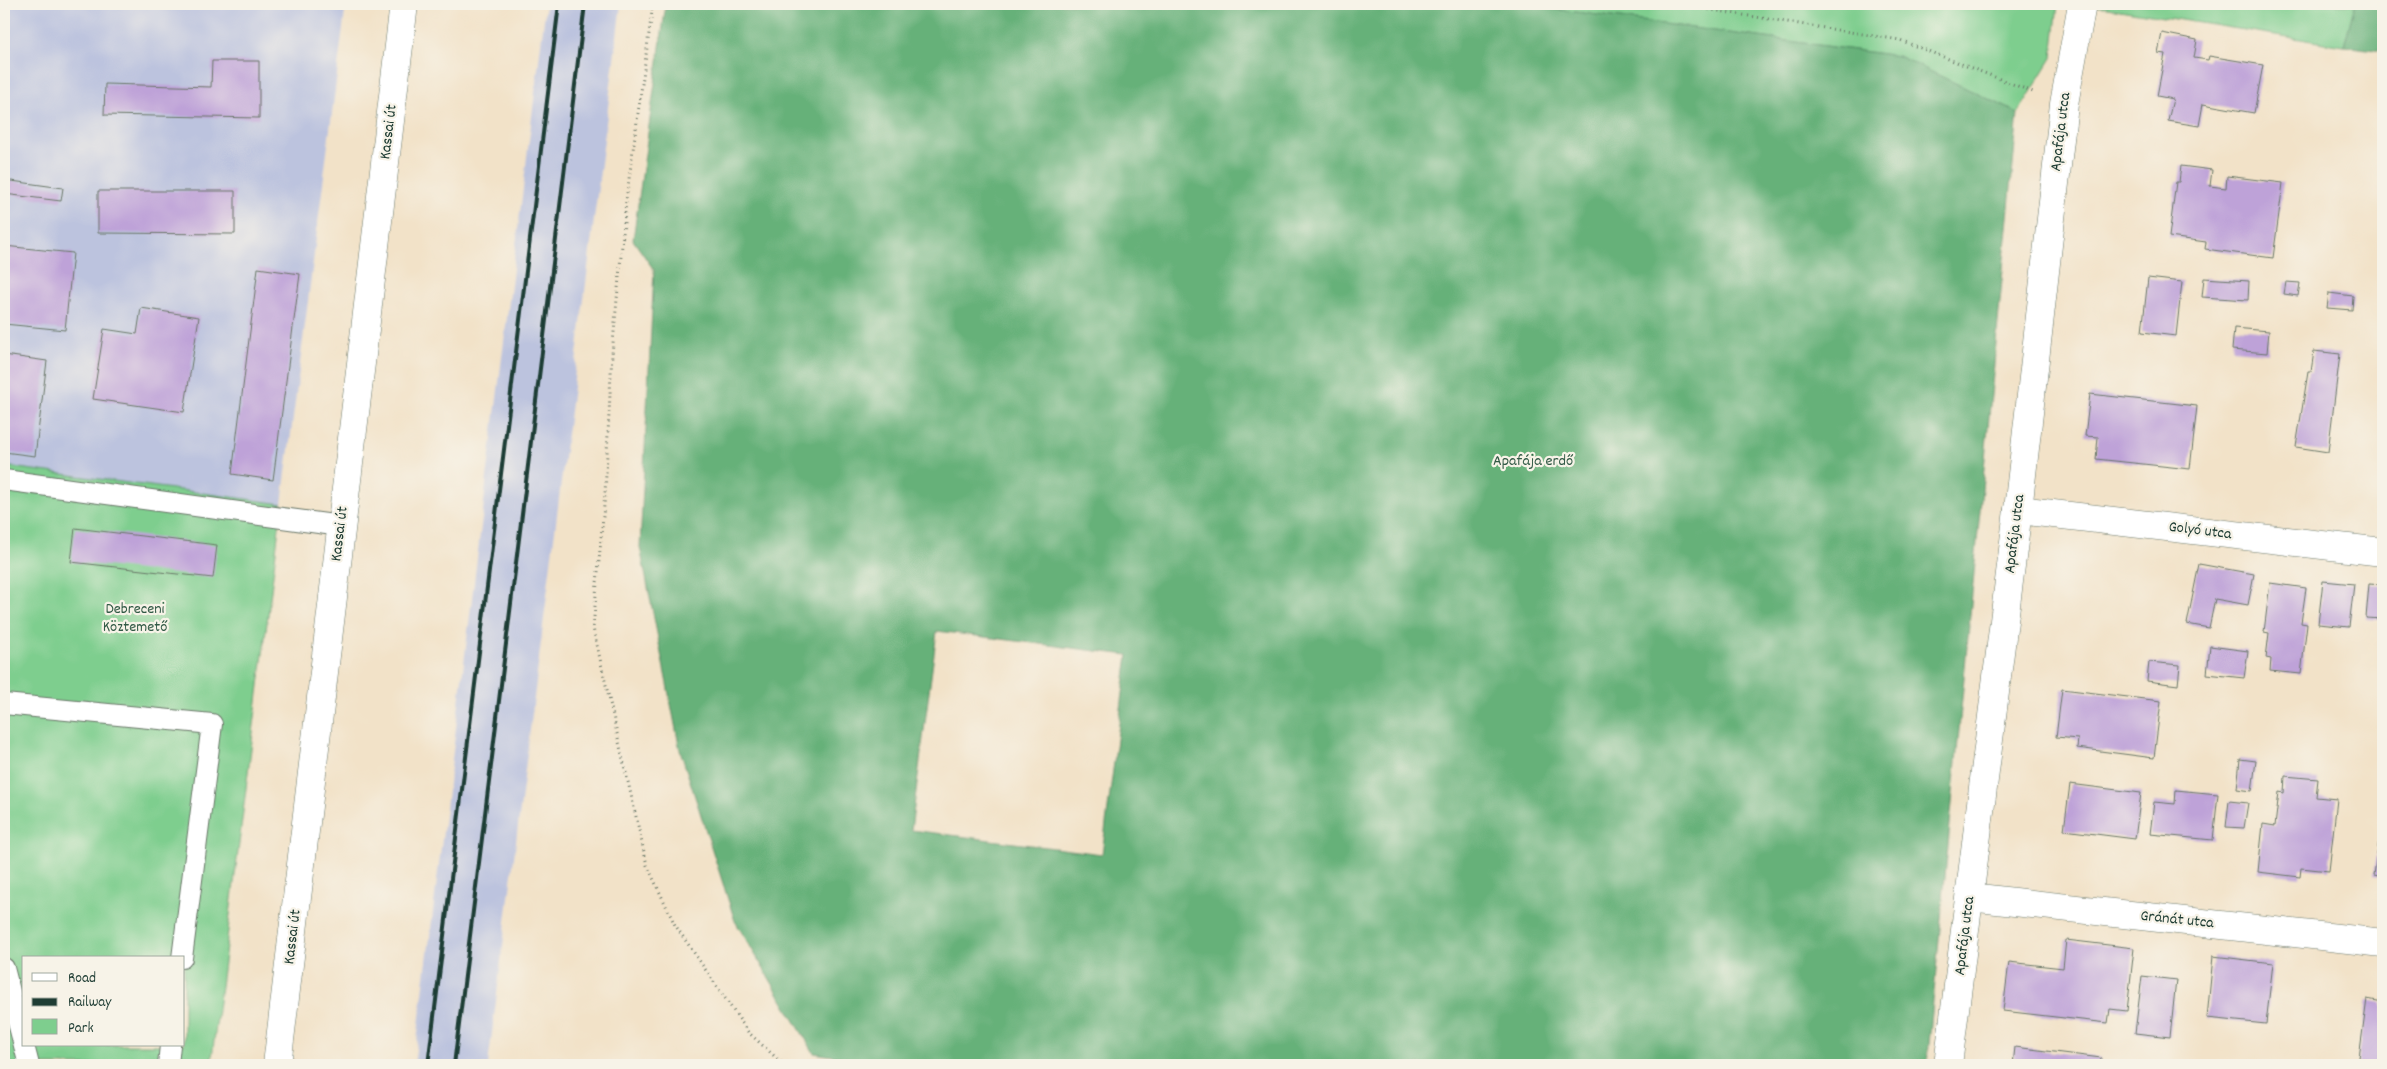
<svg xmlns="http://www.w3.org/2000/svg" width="2387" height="1069" font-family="Dekko,sans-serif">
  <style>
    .industrial { fill: #bcc3de }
    .green { fill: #7ece8e; stroke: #4e8661; fill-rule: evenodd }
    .forest { fill: #66b179; stroke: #427756; fill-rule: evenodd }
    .building { fill: #bea2d8 }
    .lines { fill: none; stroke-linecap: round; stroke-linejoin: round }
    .service-casing { stroke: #697768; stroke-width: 22 }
    .minor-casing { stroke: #697768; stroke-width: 29 }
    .primary-casing { stroke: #697768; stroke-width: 29 }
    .path { stroke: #697768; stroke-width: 3; stroke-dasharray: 1 4; stroke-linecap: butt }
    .service { stroke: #fff; stroke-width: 20 }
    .minor { stroke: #fff; stroke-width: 28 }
    .primary { stroke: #fff; stroke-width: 28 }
    .rail { stroke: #1f3d34; stroke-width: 4 }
    .labels { text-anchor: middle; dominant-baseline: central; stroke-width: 4.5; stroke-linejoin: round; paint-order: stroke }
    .street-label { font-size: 16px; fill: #1f3d34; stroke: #f7f3e8 }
    .park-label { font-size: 16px; fill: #325a46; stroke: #f7f3e8 }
  </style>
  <rect width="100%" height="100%" fill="#f7f3e8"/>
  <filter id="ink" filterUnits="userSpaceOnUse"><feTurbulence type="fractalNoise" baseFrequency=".02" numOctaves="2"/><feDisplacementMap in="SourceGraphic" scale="10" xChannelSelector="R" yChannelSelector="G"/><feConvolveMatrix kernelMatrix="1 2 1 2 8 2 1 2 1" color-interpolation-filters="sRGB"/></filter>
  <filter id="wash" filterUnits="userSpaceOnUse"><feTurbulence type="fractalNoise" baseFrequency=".0096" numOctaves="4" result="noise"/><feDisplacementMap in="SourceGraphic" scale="20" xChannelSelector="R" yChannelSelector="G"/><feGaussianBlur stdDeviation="1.12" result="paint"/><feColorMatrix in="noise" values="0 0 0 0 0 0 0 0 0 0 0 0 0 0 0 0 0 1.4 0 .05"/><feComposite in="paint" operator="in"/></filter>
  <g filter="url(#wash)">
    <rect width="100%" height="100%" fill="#f2e2c8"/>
    <g class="industrial">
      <polygon points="4,4 346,4 282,504 4,466"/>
      <polygon points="546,4 621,4 488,1065 414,1065"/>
      <polygon points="551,1056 612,1065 550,1065"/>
    </g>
    <g class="green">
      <polygon points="1517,4 2058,4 2052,58 2018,113 1898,56"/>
      <polygon points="2082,4 2355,4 2344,46"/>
      <path d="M4,466L282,504L211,1065H4ZM24,958H184V1045H24Z"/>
    </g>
    <g class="forest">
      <path d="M666,4H1517L1898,56L2018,113L1927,1065H891L814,1053L735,921L680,750L640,547L654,270L633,240ZM937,631L1128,655L1102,854L911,830Z"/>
      <polygon points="2355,4 2383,4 2383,51 2344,46"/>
    </g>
    <g id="blocks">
      <g class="building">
        <polygon points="2162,33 2197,40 2194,58 2208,60 2209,56 2263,65 2254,113 2203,104 2199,126 2168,121 2173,99 2157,96 2165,54 2158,53"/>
        <polygon points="212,61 259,61 259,118 104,115 105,84 211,87"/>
        <polygon points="2181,166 2212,170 2210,186 2226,188 2227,176 2283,183 2273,258 2205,249 2206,242 2169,237 2176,182 2179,182"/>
        <polygon points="4,180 63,188 61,201 4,194"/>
        <polygon points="98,191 235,191 235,234 98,233"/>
        <polygon points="4,246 73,253 65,330 4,324"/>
        <polygon points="258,268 300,274 273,480 232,474"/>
        <polygon points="2148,278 2182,282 2176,336 2142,332"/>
        <polygon points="2204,278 2249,281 2248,300 2202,297"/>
        <polygon points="2286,282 2300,283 2298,296 2284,294"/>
        <polygon points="2329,293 2353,296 2352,310 2327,308"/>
        <polygon points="141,308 199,317 184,412 93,399 104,329 137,334"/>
        <polygon points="2234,328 2269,331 2267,353 2232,350"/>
        <polygon points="2314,351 2340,354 2328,452 2296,447 2308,372 2311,372"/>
        <polygon points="4,355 47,361 35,456 4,452"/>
        <polygon points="2090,394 2197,406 2190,469 2096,459 2098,437 2085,436"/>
        <polygon points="75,528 217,545 213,578 71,562"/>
        <polygon points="2199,564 2254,574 2248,605 2215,599 2209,628 2187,624"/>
        <polygon points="2323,581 2354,584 2349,627 2318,624"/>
        <polygon points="2270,583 2306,588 2301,623 2307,624 2301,674 2270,671 2271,659 2266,658 2269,633 2264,632"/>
        <polygon points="2369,584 2383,585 2383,619 2366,618"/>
        <polygon points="2210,646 2248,651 2244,678 2207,674"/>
        <polygon points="2149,662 2180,665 2178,685 2147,681"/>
        <polygon points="2062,689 2161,701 2154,758 2077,748 2078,739 2056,737"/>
        <polygon points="2240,759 2256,761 2252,791 2237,789"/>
        <polygon points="2285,776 2318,779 2316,797 2337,799 2329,871 2301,868 2300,877 2258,872 2263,824 2275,826 2279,792 2284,793"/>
        <polygon points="2070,784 2141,793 2135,839 2064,830"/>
        <polygon points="2176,790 2218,794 2213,840 2150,834 2154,802 2175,804"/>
        <polygon points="2229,801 2248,803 2244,828 2226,827"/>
        <polygon points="2382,817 2383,817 2383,877 2374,875"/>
        <polygon points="2066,940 2134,948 2127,1011 2110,1009 2108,1023 2003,1011 2009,962 2063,968"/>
        <polygon points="2213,956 2273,963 2266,1024 2207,1018"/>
        <polygon points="2142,976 2176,980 2170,1037 2135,1033"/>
        <polygon points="2367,999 2383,1002 2383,1065 2358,1065"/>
        <polygon points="2015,1047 2101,1058 2100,1065 2013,1065"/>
      </g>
    </g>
  </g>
  <g filter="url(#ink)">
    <use href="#blocks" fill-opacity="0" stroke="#697768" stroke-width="1"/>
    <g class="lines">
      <defs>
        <g id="service">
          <polyline points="4,480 341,526"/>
          <polyline points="4,704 212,724 182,958"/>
          <polyline points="4,968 29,1065"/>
          <polyline points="168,1065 170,1045"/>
        </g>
        <g id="minor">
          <polyline points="2018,510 2383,552"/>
          <polyline points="1970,897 2383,943"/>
          <polyline points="1948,1065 2018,510 2064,104 2082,4"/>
        </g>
        <polyline id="primary" points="277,1065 404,4"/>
      </defs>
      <use href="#service" class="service-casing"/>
      <use href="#minor" class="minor-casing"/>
      <use href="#primary" class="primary-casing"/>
      <g class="path">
        <polyline points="653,4 626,201 612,354 605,494 593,628 647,865 675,925 748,1032 784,1065"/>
        <polyline points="1674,4 1900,40 2033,92"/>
      </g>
      <use href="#service" class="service"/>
      <use href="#minor" class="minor"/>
      <use href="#primary" class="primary"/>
      <g class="rail">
        <polyline points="428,1065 559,4"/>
        <polyline points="454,1065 585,4"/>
      </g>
    </g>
  </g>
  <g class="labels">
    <g class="street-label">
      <text transform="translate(389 132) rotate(-83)">Kassai út</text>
      <text transform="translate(2061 132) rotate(-83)">Apafája utca</text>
      <text transform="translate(2200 531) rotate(7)">Golyó utca</text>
      <text transform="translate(340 534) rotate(-83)">Kassai út</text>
      <text transform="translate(2015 534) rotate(-83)">Apafája utca</text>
      <text transform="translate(2177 920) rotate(6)">Gránát utca</text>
      <text transform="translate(1965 936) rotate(-83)">Apafája utca</text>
      <text transform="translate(293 937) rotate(-83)">Kassai út</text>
    </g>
    <g class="park-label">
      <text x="1533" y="461">Apafája erdő</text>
      <text x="135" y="609">Debreceni<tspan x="135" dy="18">Köztemető</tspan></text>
    </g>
  </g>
  <rect width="2387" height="1069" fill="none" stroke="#f7f3e8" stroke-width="20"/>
  <rect x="22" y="956" width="162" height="90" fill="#f7f3e8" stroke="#a1aaa0"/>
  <rect x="32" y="973" width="25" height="8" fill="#ffffff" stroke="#a1aaa0"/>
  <text x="68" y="982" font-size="15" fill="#1f3d34">Road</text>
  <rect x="32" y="998" width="25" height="8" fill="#1f3d34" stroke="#a1aaa0"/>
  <text x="68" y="1006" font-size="15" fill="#1f3d34">Railway</text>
  <rect x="32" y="1019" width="25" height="15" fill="#7ece8e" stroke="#a1aaa0"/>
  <text x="68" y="1032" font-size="15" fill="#1f3d34">Park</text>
</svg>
